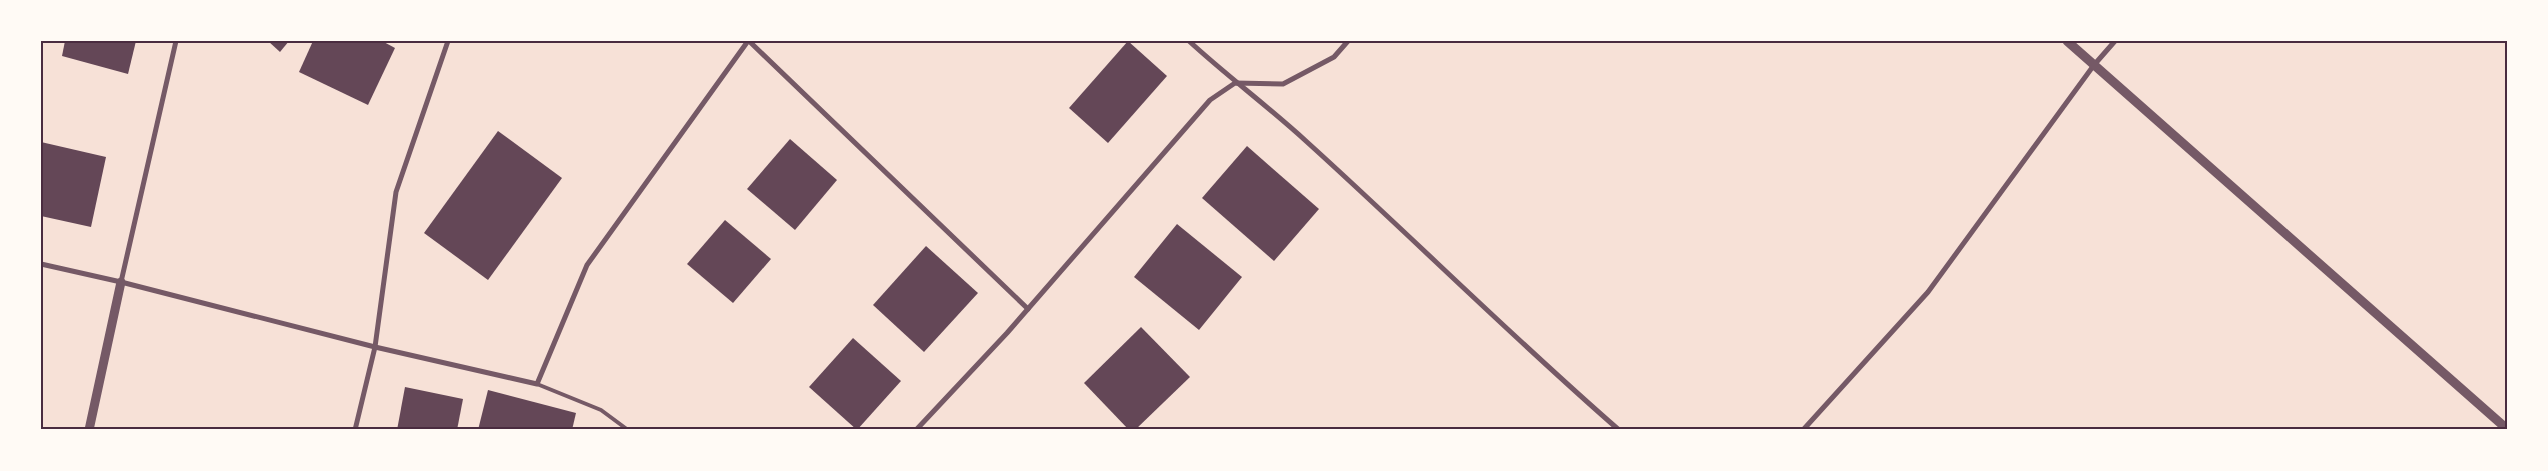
<svg xmlns="http://www.w3.org/2000/svg" width="2548" height="471" font-family="Mulish,sans-serif">
  <style>
    .building { fill: #644757 }
    .lines { fill: none; stroke-linecap: round; stroke-linejoin: round }
    .service { stroke: #755966; stroke-width: 4 }
    .minor { stroke: #755966; stroke-width: 5 }
    .tertiary { stroke: #755966; stroke-width: 9 }
    .neatline { fill: none; stroke: #4a2c40; stroke-width: 2 }
  </style>
  <rect width="100%" height="100%" fill="#f7e1d7"/>
  <g class="building">
    <polygon points="65,41 136,41 128,74 62,56"/>
    <polygon points="268,41 289,41 280,52"/>
    <polygon points="313,41 382,41 395,48 368,105 299,72"/>
    <polygon points="1128,41 1167,76 1108,143 1069,108"/>
    <polygon points="498,131 562,178 488,280 424,233"/>
    <polygon points="790,139 837,180 795,230 747,189"/>
    <polygon points="41,142 106,157 91,227 41,216"/>
    <polygon points="1247,146 1319,209 1274,261 1202,198"/>
    <polygon points="725,220 771,259 733,303 687,264"/>
    <polygon points="1177,224 1242,277 1199,330 1134,277"/>
    <polygon points="926,246 978,293 924,352 873,305"/>
    <polygon points="1141,327 1190,377 1135,430 1129,430 1084,383"/>
    <polygon points="853,338 901,381 857,430 809,387"/>
    <polygon points="405,387 463,399 457,430 397,430"/>
    <polygon points="488,390 576,413 572,430 478,430"/>
  </g>
  <g class="lines">
    <polyline class="service" points="537,384 601,410 628,430"/>
    <g class="minor">
      <polyline points="749,41 1028,309"/>
      <path d="M1189,41C1227,76 1269,107 1307,142C1412,237 1512,337 1619,430"/>
      <polyline points="41,264 121,282 375,347 537,384 587,265 748,41"/>
      <polyline points="121,282 176,41"/>
      <polyline points="355,430 375,347 396,192 448,41"/>
      <polyline points="916,430 1007,333 1210,100 1235,83 1283,84 1334,57 1348,41"/>
      <polyline points="1803,430 1928,292 2094,65 2115,41"/>
    </g>
    <g class="tertiary">
      <polyline points="2067,41 2507,429"/>
      <polyline points="89,430 121,282"/>
    </g>
  </g>
  <rect width="2548" height="471" fill="none" stroke="#fffaf5" stroke-width="85"/>
  <rect x="42" y="42" width="2464" height="386" class="neatline"/>
</svg>
